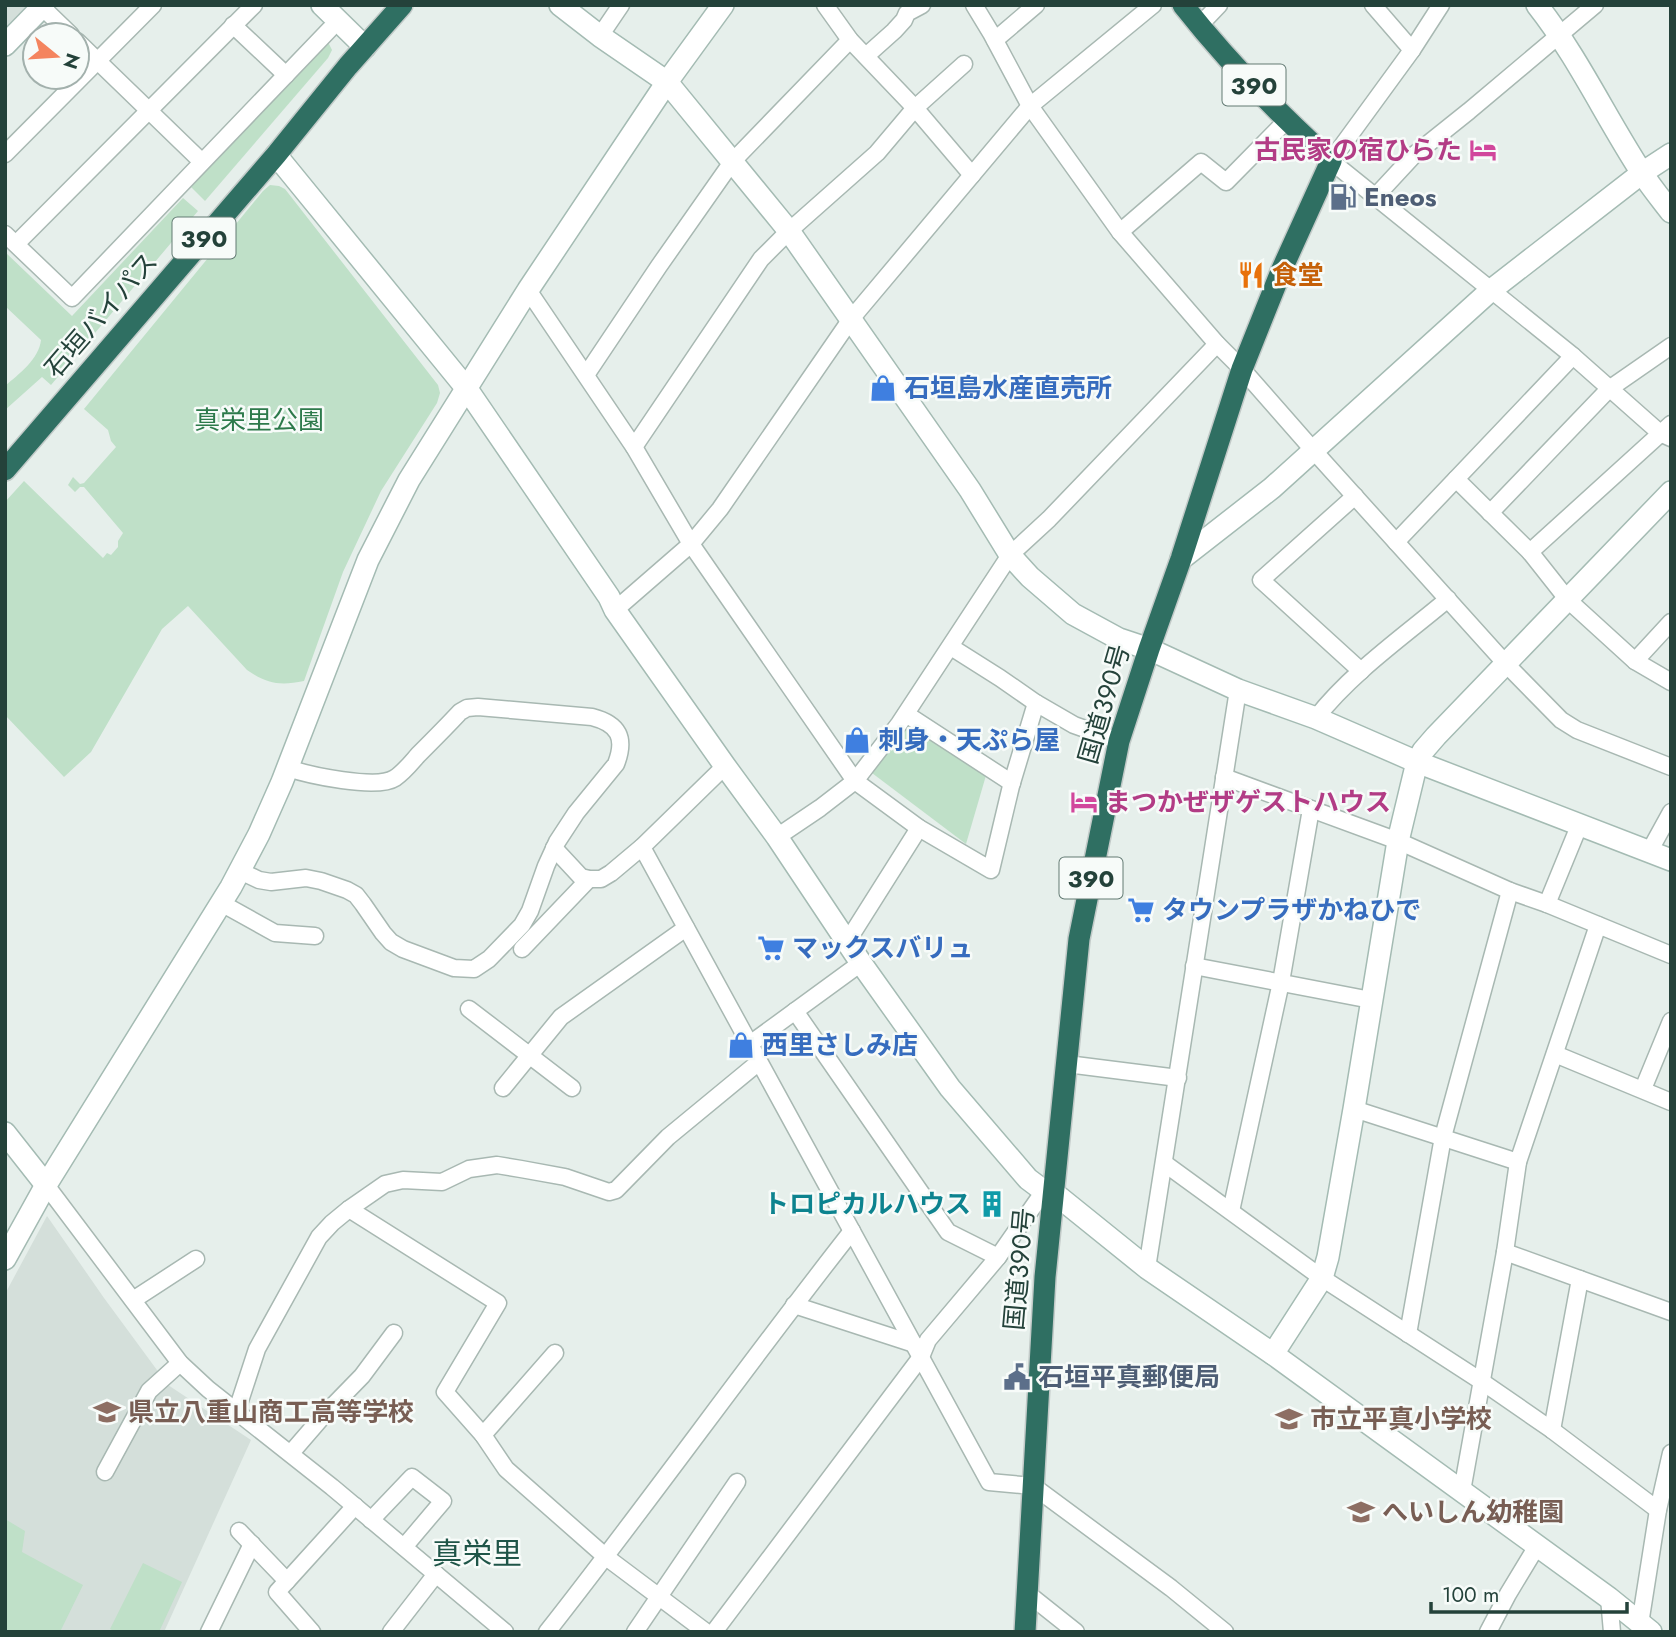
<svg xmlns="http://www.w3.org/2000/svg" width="1676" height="1637" font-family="Jost,'Noto Sans JP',sans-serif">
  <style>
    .built { fill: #d4dfda }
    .green { fill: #bfe0c8 }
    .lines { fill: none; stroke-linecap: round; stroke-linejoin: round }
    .street-casing { stroke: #a8b8b2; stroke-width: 19 }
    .secondary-casing { stroke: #a4bbb3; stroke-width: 24 }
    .highway-casing { stroke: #c2cac8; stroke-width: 24 }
    .street { stroke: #fff; stroke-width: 16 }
    .secondary { stroke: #fff; stroke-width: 21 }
    .highway { stroke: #2f6f62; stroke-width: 21 }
    .labels { text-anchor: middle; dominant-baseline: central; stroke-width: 5; stroke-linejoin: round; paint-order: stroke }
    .shield { fill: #f7fbf9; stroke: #637a73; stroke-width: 2 }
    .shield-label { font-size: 24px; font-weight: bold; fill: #24423a }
    .hotel-label { font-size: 26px; font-weight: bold; fill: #b23c85; stroke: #f7fbf9; text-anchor: end }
    .service-label { font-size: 26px; font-weight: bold; fill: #4e5e75; stroke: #f7fbf9; text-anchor: start }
    .food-label { font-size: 26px; font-weight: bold; fill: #c56008; stroke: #f7fbf9; text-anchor: start }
    .street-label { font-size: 26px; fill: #24423a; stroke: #f7fbf9 }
    .shop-label { font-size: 26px; font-weight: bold; fill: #366cbe; stroke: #f7fbf9; text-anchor: start }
    .park-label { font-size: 26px; fill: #2d7a4b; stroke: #f7fbf9 }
    .culture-label { font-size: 26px; font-weight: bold; fill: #0d838f; stroke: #f7fbf9; text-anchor: end }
    .education-label { font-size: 26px; font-weight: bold; fill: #785e54; stroke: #f7fbf9; text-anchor: start }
    .quarter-label { font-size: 30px; fill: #1f5548; stroke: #f7fbf9 }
  </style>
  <rect width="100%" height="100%" fill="#e6efeb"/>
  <g class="built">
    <polygon points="5,5 34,5 5,35"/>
    <polygon points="47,1216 104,1298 168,1385 251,1440 164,1632 5,1632 5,1294"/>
  </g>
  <g class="green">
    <polygon points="328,42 332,50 328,58 205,201 191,187"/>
    <path d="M270,185L279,186L285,189L438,385L440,393L437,403L381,491L343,572L304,681C280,686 267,684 247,670L188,606L162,629L91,752L64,777L5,715V502L24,481L103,558L107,553L111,555L118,547V541L123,533L84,487H80L75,492L68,485L73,477L80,484L84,483L116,447L111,441L108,430L84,409L263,191Z"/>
    <path d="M183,198L198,211L51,385L42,377L5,410V386C19,374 39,359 41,340L5,306V252L72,316Z"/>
    <polygon points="906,719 987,772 966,844 868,770"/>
    <polygon points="5,1519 25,1531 22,1552 83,1585 60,1632 5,1632"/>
    <polygon points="143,1563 182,1582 159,1632 116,1632 110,1629"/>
  </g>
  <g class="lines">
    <defs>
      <g id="street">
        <polyline points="825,5 850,40 915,108 972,175"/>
        <polyline points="974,5 991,33 1030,106 1120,232 1217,344 1242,369 1314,451 1506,664 1561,720 1577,730 1671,767"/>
        <polyline points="1373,5 1412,50"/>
        <polyline points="1441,5 1412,50 1331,161 1573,356 1660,433 1671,438"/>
        <polyline points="42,7 71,35"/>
        <polyline points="233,25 286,75"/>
        <polyline points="1199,26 1219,5"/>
        <polyline points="600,36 621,5"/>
        <polyline points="995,40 1036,5"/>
        <polyline points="77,41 202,162"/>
        <polyline points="866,56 894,31 904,20 907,13 922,5"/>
        <polyline points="5,154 153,5"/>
        <polyline points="1376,196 1414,155 1469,111 1595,5"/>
        <polyline points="1120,232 1201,162 1226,182 1287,120"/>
        <polyline points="5,234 72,298 330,29"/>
        <polyline points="16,244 254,5"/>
        <polyline points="528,290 634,447 691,544 855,781 919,828 991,870 1011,786 1036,703"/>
        <polyline points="1573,356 1456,479 1530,552 1568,600 1635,661 1671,682"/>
        <polyline points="586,375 659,266 732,162 850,40"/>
        <polyline points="634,447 761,259 789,231 877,153 915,108 964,64"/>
        <polyline points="1355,496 1261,580 1361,671"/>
        <polyline points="1490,513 1609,389 1671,346"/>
        <polyline points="1396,542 1456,479"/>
        <polyline points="1530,552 1671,424"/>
        <polyline points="615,610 691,544 720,509 851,319 1030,106 1153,5"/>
        <polyline points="951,647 1000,678 1036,703 1074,725 1119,741"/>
        <polyline points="1635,661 1671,622"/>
        <polyline points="906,714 1012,783"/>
        <path d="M1316,718C1351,673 1404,636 1448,599"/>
        <polyline points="1224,777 1398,841 1510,891 1547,904 1671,955"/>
        <polyline points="777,837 820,808 855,781 899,724 1010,555 1049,519 1217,344"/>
        <polyline points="642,847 989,1482 1033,1486 1171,1588 1225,1632"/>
        <polyline points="554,848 581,877 589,879 601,879 611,873 642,847 725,766"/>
        <polyline points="1649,852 1671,812"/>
        <path d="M240,871L259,880L271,882L306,878L321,881L347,890L356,895L363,904L383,933L391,942L403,949L454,968L474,969L489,959L522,925L530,911L546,866L557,842L576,813L616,764C626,738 619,724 592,717L478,707L467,708L460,712C446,727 432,741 418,755C411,763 404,772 395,778C377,790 308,775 288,768"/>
        <polyline points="221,903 275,933 315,936"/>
        <polyline points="1547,904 1579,826"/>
        <polyline points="847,942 919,828"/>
        <polyline points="522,949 589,879"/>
        <polyline points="1194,966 1371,1000"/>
        <polyline points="469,1009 572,1088"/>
        <polyline points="795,1011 948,1232 998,1257"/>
        <polyline points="750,1044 861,963"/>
        <polyline points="1555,1054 1671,1102"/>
        <polyline points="1067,1064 1178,1078"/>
        <polyline points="503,1088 561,1017 686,928"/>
        <polyline points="1643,1089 1671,1021"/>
        <polyline points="1354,1109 1518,1162"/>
        <polyline points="1164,1163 1322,1278 1481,1381 1552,1430 1658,1510"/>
        <polyline points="46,1185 180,1363 208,1389 332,1487 505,1632"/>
        <polyline points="349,1209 498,1303 445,1392 483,1435 506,1469 606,1557 706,1632"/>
        <polyline points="1231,1211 1281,982 1311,809"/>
        <polyline points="1505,1252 1671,1312"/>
        <polyline points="1147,1268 1238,690"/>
        <polyline points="133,1300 196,1259"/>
        <polyline points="794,1305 914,1344"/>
        <polyline points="1408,1334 1443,1137 1510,891"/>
        <polyline points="237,1410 257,1349 319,1237 332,1223 349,1209 385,1184 403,1180 442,1182 469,1169 497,1165 521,1169 565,1177 609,1192 616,1190 668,1137 759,1062"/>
        <polyline points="1552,1430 1580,1279"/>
        <polyline points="483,1435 555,1353"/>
        <polyline points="291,1453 323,1416 362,1376 394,1333"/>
        <polyline points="105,1472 149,1391 180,1363"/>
        <polyline points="1462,1491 1505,1252 1518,1162 1598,925"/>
        <polyline points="371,1520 412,1477 443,1501 404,1547"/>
        <polyline points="239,1531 287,1581"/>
        <polyline points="1027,1593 1076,1632"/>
        <polyline points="1609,1598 1612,1632"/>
        <polyline points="1640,1624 1658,1510 1671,1453"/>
        <polyline points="209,1632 252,1544"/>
        <polyline points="312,1632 277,1592 355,1506"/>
        <polyline points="391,1632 436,1574"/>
        <path d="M547,1632C651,1500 748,1363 852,1231"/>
        <polyline points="635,1632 737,1482"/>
        <polyline points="714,1632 921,1357 928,1340 998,1257 1044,1191"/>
        <polyline points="1488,1632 1508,1594 1537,1546"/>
      </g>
      <g id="secondary">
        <polyline points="322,5 365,47"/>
        <polyline points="560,5 600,36 667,82 789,231 970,490 1010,555 1030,577 1073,614 1119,639 1149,649 1238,690 1316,718 1417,762 1671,860"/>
        <path d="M1537,5C1578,57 1606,118 1642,173C1651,187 1661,199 1671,212"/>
        <polyline points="5,45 44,5"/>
        <polyline points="276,155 467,389 609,597 615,610 725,766 777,837 861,963 950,1088 1028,1179 1044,1191 1054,1193 1147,1268 1273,1354 1609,1598 1651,1632"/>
        <polyline points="1181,559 1272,488 1490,291 1642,173 1671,154"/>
        <polyline points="5,1133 46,1185"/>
        <polyline points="5,1259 46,1185 231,887 259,834 282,782 368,560 409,480 528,290 667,82 723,5"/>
        <polyline points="1273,1354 1322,1278 1328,1257 1354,1109 1398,841 1417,762 1423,751 1436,736 1671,492"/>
      </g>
      <g id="highway">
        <polyline points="5,470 276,155 348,66 402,5"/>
        <path d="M1025,1632L1045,1277L1079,939L1119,741L1149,649L1181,559L1242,369L1282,269L1331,161C1278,113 1227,61 1183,5"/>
      </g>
    </defs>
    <use href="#street" class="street-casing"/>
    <use href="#secondary" class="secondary-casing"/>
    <use href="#highway" class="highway-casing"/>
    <use href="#street" class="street"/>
    <use href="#secondary" class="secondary"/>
    <use href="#highway" class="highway"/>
  </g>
  <defs>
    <symbol id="hotel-bare" viewBox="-9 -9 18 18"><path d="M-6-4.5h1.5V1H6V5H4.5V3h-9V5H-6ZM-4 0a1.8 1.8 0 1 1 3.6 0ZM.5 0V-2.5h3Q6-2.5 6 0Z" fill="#d1479c" stroke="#f7fbf9" stroke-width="2.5" paint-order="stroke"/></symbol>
    <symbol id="fuel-bare" viewBox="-9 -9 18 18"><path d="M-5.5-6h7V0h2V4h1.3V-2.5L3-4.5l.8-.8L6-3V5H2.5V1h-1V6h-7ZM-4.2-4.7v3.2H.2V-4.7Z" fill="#5c6f8a" stroke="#f7fbf9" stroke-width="2.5" paint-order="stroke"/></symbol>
    <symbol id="restaurant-bare" viewBox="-9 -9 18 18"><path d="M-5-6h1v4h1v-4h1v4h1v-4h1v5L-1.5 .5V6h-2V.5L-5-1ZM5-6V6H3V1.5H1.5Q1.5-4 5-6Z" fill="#e8710a" stroke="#f7fbf9" stroke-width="2.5" paint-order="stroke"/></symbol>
    <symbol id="shop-bare" viewBox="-9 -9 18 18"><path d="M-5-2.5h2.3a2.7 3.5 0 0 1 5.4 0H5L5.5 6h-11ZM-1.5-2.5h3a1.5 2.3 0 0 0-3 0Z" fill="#3f7fe0" stroke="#f7fbf9" stroke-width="2.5" paint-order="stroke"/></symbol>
    <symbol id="supermarket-bare" viewBox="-9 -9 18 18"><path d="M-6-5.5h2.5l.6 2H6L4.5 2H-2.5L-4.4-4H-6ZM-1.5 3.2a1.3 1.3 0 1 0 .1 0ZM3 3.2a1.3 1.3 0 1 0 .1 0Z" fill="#3f7fe0" stroke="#f7fbf9" stroke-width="2.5" paint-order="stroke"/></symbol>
    <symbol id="building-bare" viewBox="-9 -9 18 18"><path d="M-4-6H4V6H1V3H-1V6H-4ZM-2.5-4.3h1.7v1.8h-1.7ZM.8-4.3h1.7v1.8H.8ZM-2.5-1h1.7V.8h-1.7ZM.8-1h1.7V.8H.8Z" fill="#0f9aa8" stroke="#f7fbf9" stroke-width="2.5" paint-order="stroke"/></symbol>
    <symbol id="civic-bare" viewBox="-9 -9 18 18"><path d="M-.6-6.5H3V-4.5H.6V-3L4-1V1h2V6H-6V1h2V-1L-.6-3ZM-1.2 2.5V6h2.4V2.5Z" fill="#5c6f8a" stroke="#f7fbf9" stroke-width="2.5" paint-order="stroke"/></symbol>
    <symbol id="school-bare" viewBox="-9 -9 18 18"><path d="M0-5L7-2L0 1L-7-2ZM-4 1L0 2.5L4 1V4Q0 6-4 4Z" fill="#8d6e63" stroke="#f7fbf9" stroke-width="2.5" paint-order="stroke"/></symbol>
  </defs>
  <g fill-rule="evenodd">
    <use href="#hotel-bare" x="1464" y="131" width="38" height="38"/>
    <use href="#fuel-bare" x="1324" y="178" width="38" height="38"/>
    <use href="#restaurant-bare" x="1232" y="256" width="38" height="38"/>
    <use href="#shop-bare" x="864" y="369" width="38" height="38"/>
    <use href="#shop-bare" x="838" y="721" width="38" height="38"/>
    <use href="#hotel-bare" x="1065" y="783" width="38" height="38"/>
    <use href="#supermarket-bare" x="1122" y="891" width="38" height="38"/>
    <use href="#supermarket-bare" x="752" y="929" width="38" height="38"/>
    <use href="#shop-bare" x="722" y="1026" width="38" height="38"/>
    <use href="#building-bare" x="973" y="1185" width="38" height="38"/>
    <use href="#civic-bare" x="998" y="1358" width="38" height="38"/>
    <use href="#school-bare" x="88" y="1393" width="38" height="38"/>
    <use href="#school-bare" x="1270" y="1400" width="38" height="38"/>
    <use href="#school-bare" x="1342" y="1493" width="38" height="38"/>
  </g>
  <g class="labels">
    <g class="shield">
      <rect x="1222.5" y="64.5" width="63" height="41" rx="5"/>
      <rect x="172.5" y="217.5" width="63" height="41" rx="5"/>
      <rect x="1059.5" y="857.5" width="63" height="41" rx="5"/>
    </g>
    <g class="shield-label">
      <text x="1254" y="85">390</text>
      <text x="204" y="238">390</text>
      <text x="1091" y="878">390</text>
    </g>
    <g class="hotel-label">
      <text x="1462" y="150">古民家の宿ひらた</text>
      <text x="1105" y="802" text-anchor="start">まつかぜザゲストハウス</text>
    </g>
    <g class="service-label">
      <text x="1364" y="197">Eneos</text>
      <text x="1038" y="1377">石垣平真郵便局</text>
    </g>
    <g class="food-label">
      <text x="1272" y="275">食堂</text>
    </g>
    <g class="street-label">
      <text transform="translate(101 315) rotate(-49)">石垣バイパス</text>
      <text transform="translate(1104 704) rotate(-74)">国道390号</text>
      <text transform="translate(1019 1269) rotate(-85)">国道390号</text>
    </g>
    <g class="shop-label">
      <text x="904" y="388">石垣島水産直売所</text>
      <text x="878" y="740">刺身・天ぷら屋</text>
      <text x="1162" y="910">タウンプラザかねひで</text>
      <text x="792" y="948">マックスバリュ</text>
      <text x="762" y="1045">西里さしみ店</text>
    </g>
    <g class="park-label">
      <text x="259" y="420">真栄里公園</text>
    </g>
    <g class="culture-label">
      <text x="971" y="1204">トロピカルハウス</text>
    </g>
    <g class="education-label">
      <text x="128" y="1412">県立八重山商工高等学校</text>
      <text x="1310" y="1419">市立平真小学校</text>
      <text x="1382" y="1512">へいしん幼稚園</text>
    </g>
    <g class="quarter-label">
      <text x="477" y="1553">真栄里</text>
    </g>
  </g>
  <rect width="1676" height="1637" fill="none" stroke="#24423a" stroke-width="14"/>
  <g transform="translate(56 56) rotate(108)"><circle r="33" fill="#f7fbf9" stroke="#a3b1ad" stroke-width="2"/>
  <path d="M0-5L12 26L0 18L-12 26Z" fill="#f4845f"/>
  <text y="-10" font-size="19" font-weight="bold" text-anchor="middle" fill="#24423a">N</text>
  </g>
  <path d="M1431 1602v10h196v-10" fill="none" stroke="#24423a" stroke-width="3.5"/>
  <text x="1442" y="1602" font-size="21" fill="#24423a" stroke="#f7fbf9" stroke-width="5" paint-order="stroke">100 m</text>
</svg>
